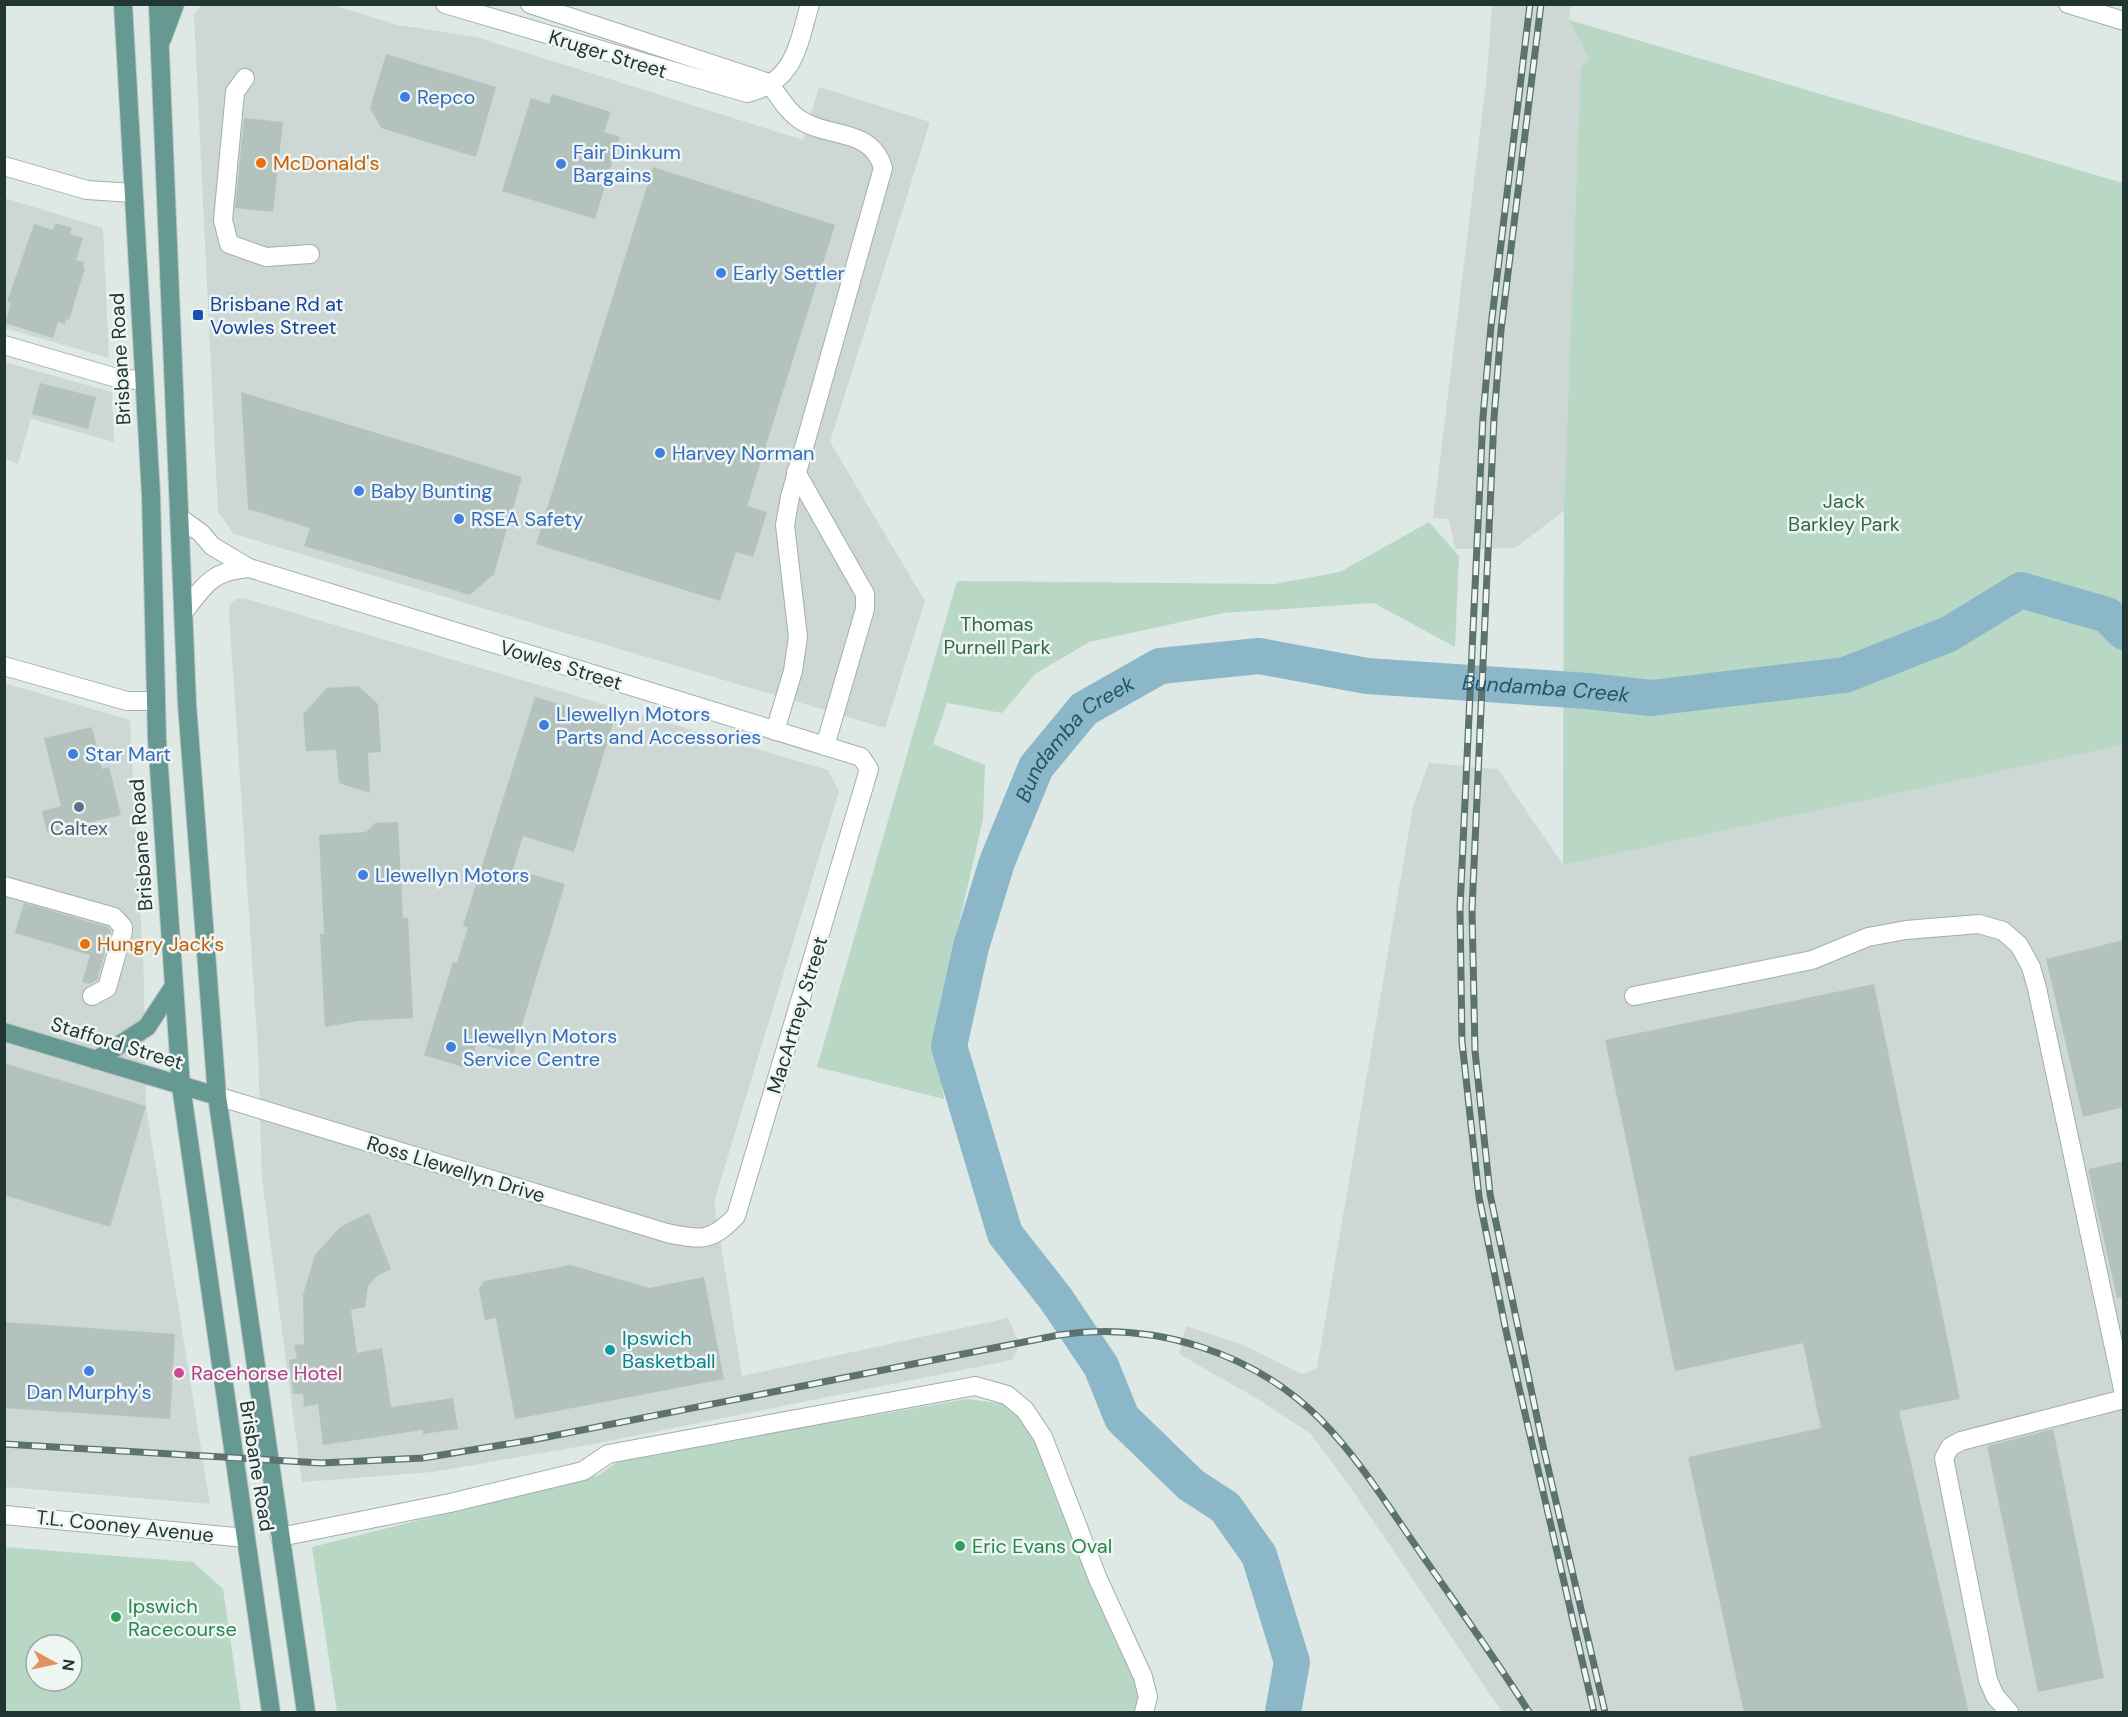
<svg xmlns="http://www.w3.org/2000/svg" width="2128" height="1717" font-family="'DM Sans',sans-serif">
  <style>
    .built { fill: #cdd7d4 }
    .green { fill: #b9d7c5; fill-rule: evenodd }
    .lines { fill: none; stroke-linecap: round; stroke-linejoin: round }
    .river { stroke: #8bb7c8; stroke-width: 36 }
    .building { fill: #b4c2be }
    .minor-casing { stroke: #a2afac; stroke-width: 20 }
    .major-casing { stroke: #bcc3c2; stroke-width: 20 }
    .minor { stroke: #fff; stroke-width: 18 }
    .major { stroke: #679993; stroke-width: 18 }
    .rail-casing { stroke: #5b726e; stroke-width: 7 }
    .rail { stroke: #eef5f2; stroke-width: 4.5; stroke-dasharray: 14; stroke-linecap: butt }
    .shop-dot { fill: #3f7fe0; stroke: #eef5f2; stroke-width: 2 }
    .food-dot { fill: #e8710a; stroke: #eef5f2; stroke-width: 2 }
    .transit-dot { fill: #1a4fb4; stroke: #eef5f2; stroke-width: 2 }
    .service-dot { fill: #5c6f8a; stroke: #eef5f2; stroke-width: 2 }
    .culture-dot { fill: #0f9aa8; stroke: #eef5f2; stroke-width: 2 }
    .hotel-dot { fill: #d1479c; stroke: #eef5f2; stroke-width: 2 }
    .leisure-dot { fill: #2e9e5b; stroke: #eef5f2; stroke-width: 2 }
    .labels { text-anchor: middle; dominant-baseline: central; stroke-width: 5; stroke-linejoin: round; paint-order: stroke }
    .street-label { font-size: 20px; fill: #213633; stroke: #eef5f2 }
    .shop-label { font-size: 20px; fill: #366cbe; stroke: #eef5f2; text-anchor: start }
    .food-label { font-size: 20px; fill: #c56008; stroke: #eef5f2; text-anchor: start }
    .transit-label { font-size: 20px; fill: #164399; stroke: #eef5f2; text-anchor: start }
    .park-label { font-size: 20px; fill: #30684d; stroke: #eef5f2 }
    .service-label { font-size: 20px; fill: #4e5e75; stroke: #eef5f2 }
    .culture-label { font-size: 20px; fill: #0d838f; stroke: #eef5f2; text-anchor: start }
    .hotel-label { font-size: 20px; fill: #b23c85; stroke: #eef5f2; text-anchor: start }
    .leisure-label { font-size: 20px; fill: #27864d; stroke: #eef5f2; text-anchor: start }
    .water-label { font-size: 21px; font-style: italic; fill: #23556a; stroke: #eef5f2 }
  </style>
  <rect width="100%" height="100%" fill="#dee8e5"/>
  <g class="built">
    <polygon points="202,5 332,5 398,25 476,37 803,140 819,87 930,122 830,442 925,601 885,728 234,534 218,512 194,15"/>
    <polygon points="1492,5 1571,5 1569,20 1590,58 1565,510 1515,548 1455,549 1449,519 1433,518 1487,75"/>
    <polygon points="4,198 103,228 109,358 5,328"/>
    <polygon points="4,362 112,392 114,442 31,419 18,464 5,459"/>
    <polygon points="243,598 828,770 839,791 714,1202 742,1376 1008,1318 1020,1345 1012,1360 593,1444 433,1472 302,1482 262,1179 258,1051 229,612 230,604 236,599"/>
    <polygon points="4,683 130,720 144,979 146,1106 210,1504 5,1487"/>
    <polygon points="2123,745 2123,1712 1502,1712 1351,1488 1311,1434 1256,1398 1179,1354 1186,1326 1241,1344 1302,1374 1317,1368 1413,806 1429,763 1498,769 1563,865"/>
  </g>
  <g class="green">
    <polygon points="1569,20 2123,183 2123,745 1563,865 1564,511 1581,68 1589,58"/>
    <polygon points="1429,522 1459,556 1455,647 1374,603 1223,613 1089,642 1035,674 1002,713 947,703 933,744 985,765 983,819 935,1028 944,1099 817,1067 957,581 1275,584 1340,572"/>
    <polygon points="967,1399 1006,1404 1031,1427 1141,1683 1139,1712 337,1712 312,1547 599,1475 620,1460"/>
    <path d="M4,1547L193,1562L223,1589L241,1712H5ZM36,1645H72V1681H36Z"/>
  </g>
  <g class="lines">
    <path class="river" id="s1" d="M1283,1712L1292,1662L1259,1555L1225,1507L1191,1485L1122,1418L1101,1366L1056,1299L1005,1234L949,1046L971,947L997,862L1036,767L1084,709L1160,666L1259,656L1367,676L1588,691L1651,698L1845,675L1949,634L2021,590L2107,615L2124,632"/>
  </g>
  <g class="building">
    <polygon points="386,54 496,87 476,157 381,128 370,108"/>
    <polygon points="552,94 611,112 604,132 620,137 595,219 502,191 531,98 549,104"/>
    <polygon points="244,118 283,122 273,212 235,208"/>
    <polygon points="653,167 835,225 747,506 767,512 753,557 736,552 720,601 536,544"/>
    <polygon points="55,223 72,228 70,234 83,238 76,260 84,262 83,267 85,268 69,320 66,319 65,324 58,322 53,338 5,323 11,303 7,302 34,224 53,230"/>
    <polygon points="40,383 96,397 88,429 32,414"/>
    <polygon points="241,392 522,477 494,574 470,595 304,546 310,528 248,509"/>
    <polygon points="358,686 378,704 381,752 368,753 370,793 339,783 336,750 306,751 303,714 327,688"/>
    <polygon points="535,697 614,720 574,852 523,836 513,869 565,884 513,1054 477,1043 469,1069 424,1055 453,962 457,963 468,927 463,926"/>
    <polygon points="92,727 102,769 109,767 121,815 47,833 42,811 61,806 44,738"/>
    <polygon points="398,822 403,918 408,918 413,1018 358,1021 325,1027 320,934 324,934 319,835 366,832 375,823"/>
    <polygon points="24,903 108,927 111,931 97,980 90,984 82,982 90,955 15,933"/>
    <polygon points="2124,940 2124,1107 2083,1117 2046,959"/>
    <polygon points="1874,984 1960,1399 1899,1411 1969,1713 1744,1713 1688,1457 1821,1428 1803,1343 1675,1371 1605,1040"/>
    <polygon points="4,1063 146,1106 110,1227 4,1195"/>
    <polygon points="2124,1161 2124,1297 2117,1298 2088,1169"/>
    <polygon points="369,1213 391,1269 377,1276 368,1286 365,1307 351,1310 357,1353 382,1348 391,1407 453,1398 458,1429 423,1434 423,1430 323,1445 318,1404 304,1407 303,1394 293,1394 289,1360 297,1358 294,1345 304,1344 303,1295 315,1255 340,1227"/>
    <polygon points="571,1265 649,1288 704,1277 724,1379 515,1419 496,1318 485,1320 479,1289 484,1281"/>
    <polygon points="4,1322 175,1334 170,1419 4,1408"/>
    <polygon points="2053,1429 2104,1678 2038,1692 1987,1446"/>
  </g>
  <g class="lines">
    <defs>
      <g id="minor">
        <path d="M445,4L747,93C795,82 798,45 810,4"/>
        <polyline points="530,4 769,83"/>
        <polyline points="2068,4 2124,21"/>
        <polyline points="245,78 235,92 223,220 229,244 266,257 310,254"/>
        <path d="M769,83C778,95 786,110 799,119C828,139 871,127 883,168L790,497L785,525L798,637L793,671L775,731"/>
        <polyline points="4,166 87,190 133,193"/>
        <polyline points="4,345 113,377 144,381"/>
        <polyline points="796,472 865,594 865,609 825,746"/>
        <path d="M180,518L201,533L212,546L249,568L861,757L869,769L736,1216C711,1242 702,1240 667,1233L217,1096"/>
        <path d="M183,613C205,585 211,571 249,568"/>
        <polyline points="4,666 127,701 156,701"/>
        <polyline points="4,886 114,917 123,927 123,931 107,988 92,996"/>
        <polyline points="1634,996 1812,960 1868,937 1906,930 1979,924 2003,931 2019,945 2031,967 2037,988 2124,1394"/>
        <polyline points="4,1515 246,1538"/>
        <polyline points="280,1537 450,1503 583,1471 608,1454 975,1386 1007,1395 1025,1410 1043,1437 1098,1579 1143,1677 1148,1697 1144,1712"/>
        <polyline points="2009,1712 1995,1696 1988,1680 1944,1458 1950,1447 1961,1441 2124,1399"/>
      </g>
      <g id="major">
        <polyline points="123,4 151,495 157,739 181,1086 271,1712"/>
        <polyline points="158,4 187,704 217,1096 306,1712"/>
        <polyline points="162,39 175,4"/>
        <polyline points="4,1032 217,1096"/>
        <polyline points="96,1060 147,1027 174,986"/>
      </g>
    </defs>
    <use href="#minor" class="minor-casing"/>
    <use href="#major" class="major-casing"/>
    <use href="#minor" class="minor"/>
    <use href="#major" class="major"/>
    <defs>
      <g id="rail">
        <polyline points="1530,4 1491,326 1483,417 1460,908 1462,1042 1479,1197 1506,1331 1594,1712"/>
        <polyline points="1541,4 1501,330 1494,418 1472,910 1475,1051 1490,1194 1543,1446 1605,1712"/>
        <path d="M4,1444L321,1463L423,1458L532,1440L1059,1335C1154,1321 1253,1352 1321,1420C1360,1460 1390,1509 1422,1555C1458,1607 1495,1658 1529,1712"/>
      </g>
    </defs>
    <use href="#rail" class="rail-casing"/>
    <use href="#rail" class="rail"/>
  </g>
  <g class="shop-dot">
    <circle cx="405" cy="97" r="6"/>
    <circle cx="561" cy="164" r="6"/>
    <circle cx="721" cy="273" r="6"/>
    <circle cx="660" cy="453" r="6"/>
    <circle cx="359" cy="491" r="6"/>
    <circle cx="459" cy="519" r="6"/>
    <circle cx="544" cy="725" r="6"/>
    <circle cx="73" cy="754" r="6"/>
    <circle cx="363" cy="875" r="6"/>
    <circle cx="451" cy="1047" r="6"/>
    <circle cx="89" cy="1371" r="6"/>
  </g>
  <g class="food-dot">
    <circle cx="261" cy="163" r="6"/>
    <circle cx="85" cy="944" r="6"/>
  </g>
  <rect class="transit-dot" x="192" y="309" width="12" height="12" rx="3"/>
  <circle class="service-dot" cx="79" cy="807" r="6"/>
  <circle class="culture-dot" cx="610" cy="1350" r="6"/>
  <circle class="hotel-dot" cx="179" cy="1373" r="6"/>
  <g class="leisure-dot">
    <circle cx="960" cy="1546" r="6"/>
    <circle cx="116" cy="1617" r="6"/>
  </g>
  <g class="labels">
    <g class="street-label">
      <text transform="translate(608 54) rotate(17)">Kruger Street</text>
      <text transform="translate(120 359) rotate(-93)">Brisbane Road</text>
      <text transform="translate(561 665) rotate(17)">Vowles Street</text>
      <text transform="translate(141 845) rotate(-94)">Brisbane Road</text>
      <text transform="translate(797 1015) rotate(-73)">MacArtney Street</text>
      <text transform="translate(117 1043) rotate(17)">Stafford Street</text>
      <text transform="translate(456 1169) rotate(17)">Ross Llewellyn Drive</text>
      <text transform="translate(257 1466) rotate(81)">Brisbane Road</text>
      <text transform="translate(125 1526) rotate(6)">T.L. Cooney Avenue</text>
    </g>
    <g class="shop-label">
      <text x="417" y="97">Repco</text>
      <text x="573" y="152">Fair Dinkum<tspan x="573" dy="23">Bargains</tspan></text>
      <text x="733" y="273">Early Settler</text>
      <text x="672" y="453">Harvey Norman</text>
      <text x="371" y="491">Baby Bunting</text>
      <text x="471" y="519">RSEA Safety</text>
      <text x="556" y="714">Llewellyn Motors<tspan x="556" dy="23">Parts and Accessories</tspan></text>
      <text x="85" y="754">Star Mart</text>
      <text x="375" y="875">Llewellyn Motors</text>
      <text x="463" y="1036">Llewellyn Motors<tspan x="463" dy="23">Service Centre</tspan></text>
      <text x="89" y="1392" text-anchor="middle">Dan Murphy's</text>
    </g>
    <g class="food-label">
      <text x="273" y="163">McDonald's</text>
      <text x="97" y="944">Hungry Jack's</text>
    </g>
    <g class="transit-label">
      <text x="210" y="304">Brisbane Rd at<tspan x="210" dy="23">Vowles Street</tspan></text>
    </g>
    <g class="park-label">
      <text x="1844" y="501">Jack<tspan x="1844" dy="23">Barkley Park</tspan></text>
      <text x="997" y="624">Thomas<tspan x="997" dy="23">Purnell Park</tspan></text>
    </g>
    <g class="service-label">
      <text x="79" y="828">Caltex</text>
    </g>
    <g class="culture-label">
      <text x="622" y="1338">Ipswich<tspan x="622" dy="23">Basketball</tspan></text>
    </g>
    <g class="hotel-label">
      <text x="191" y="1373">Racehorse Hotel</text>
    </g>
    <g class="leisure-label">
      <text x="972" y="1546">Eric Evans Oval</text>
      <text x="128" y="1606">Ipswich<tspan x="128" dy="23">Racecourse</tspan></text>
    </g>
    <g class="water-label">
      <text stroke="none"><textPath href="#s1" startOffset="1618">Bundamba Creek</textPath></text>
      <text stroke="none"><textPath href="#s1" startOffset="1114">Bundamba Creek</textPath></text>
    </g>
  </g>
  <rect width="2128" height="1717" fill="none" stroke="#213633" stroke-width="12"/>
  <g transform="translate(54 1663) rotate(98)"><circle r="28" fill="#eef5f2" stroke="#9ca9a6" stroke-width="1.5"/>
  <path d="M0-4.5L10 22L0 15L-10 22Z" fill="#e29262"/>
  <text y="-9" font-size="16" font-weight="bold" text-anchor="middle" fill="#213633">N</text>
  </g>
</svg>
